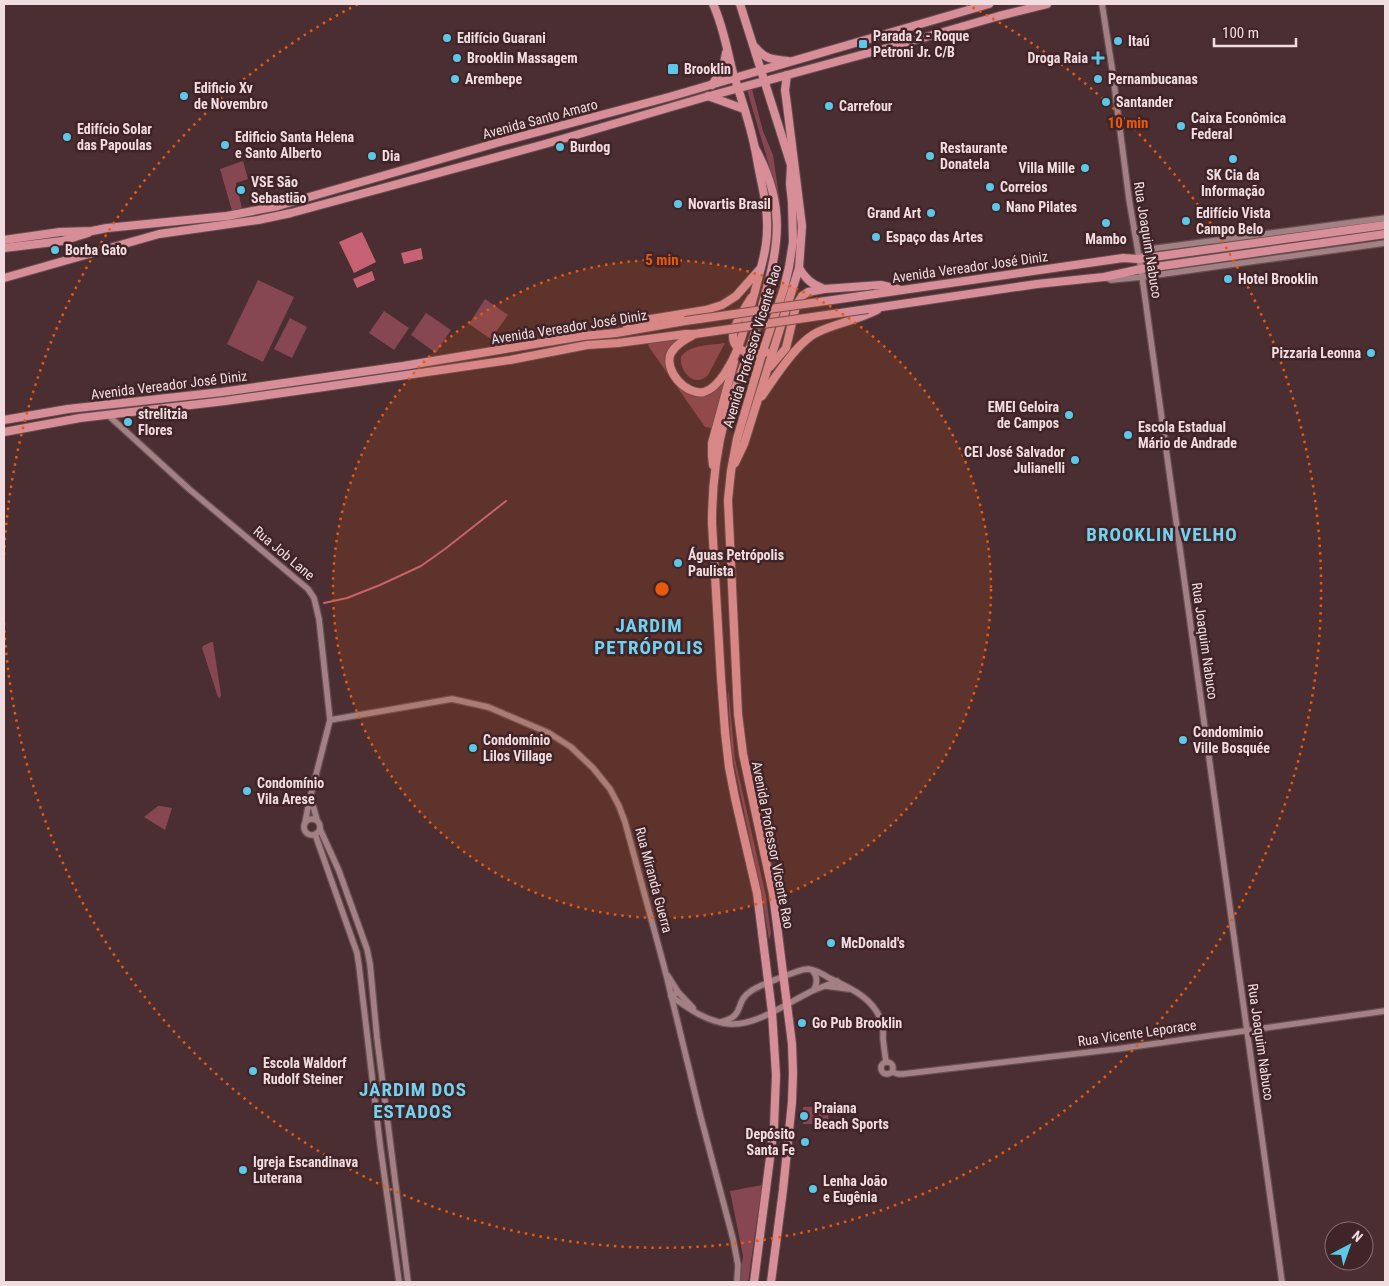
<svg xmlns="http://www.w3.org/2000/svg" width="1389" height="1286" font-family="'Roboto Condensed',sans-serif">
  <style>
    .green { fill: #864752 }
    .water { fill: #c66274 }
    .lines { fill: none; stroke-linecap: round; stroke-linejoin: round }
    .stream { stroke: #c66274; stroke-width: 2 }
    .minor-casing { stroke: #664e51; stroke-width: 8 }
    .major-casing { stroke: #664e51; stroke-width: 10 }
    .minor { stroke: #a38084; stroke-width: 5.5 }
    .major { stroke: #d78e98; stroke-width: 8 }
    .major-bridge-casing { stroke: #664e51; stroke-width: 10; stroke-linecap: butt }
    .major-bridge { stroke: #d78e98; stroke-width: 8 }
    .ring { fill: none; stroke: #e8590c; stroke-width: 2.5; stroke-dasharray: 2.5 5 }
    .poi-dot { fill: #5cc7e7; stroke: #402428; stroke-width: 2 }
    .labels { text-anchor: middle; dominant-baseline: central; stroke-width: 5; stroke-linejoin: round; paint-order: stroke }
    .poi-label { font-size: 14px; font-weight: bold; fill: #f1dddf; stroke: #402428; text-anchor: start }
    .street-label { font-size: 14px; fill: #f1dddf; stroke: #402428 }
    .district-label { font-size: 19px; font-weight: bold; letter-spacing: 1px; fill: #72d3f0; stroke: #402428 }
    .centre { fill: #e8590c; stroke: #402428; stroke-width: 2.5 }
    .ring-label { font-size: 15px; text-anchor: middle; font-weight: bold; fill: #e8590c; stroke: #402428; stroke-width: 5; stroke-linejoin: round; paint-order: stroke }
  </style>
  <rect width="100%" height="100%" fill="#4b2e32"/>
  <g class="green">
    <polygon points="752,89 763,131 773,155 780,203 747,90"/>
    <polygon points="243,161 248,179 236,183 236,186 235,190 239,195 242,209 232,211 220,169"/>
    <polygon points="258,280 294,297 263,362 227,344"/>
    <polygon points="485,299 508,315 491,339 469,324"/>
    <polygon points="384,311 409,328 394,350 369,333"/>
    <polygon points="426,313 451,330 436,353 411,335"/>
    <polygon points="290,318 307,327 292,358 274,349"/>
    <path d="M676,340C672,345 667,350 666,357C663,371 683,397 698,397C710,396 719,385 726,377L713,427L711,428L705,427L649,347L648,344L649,343Z"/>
    <path d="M725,343L708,375C695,389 679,371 681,357C689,344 713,345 725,343Z"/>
    <polygon points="211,642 213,642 221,695 220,698 218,697 202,648 203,646"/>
    <polygon points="728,690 729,695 735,759 766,896 771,934 769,940 762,897 731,749"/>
    <polygon points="158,806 160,806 172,808 165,830 144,817"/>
    <polygon points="829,1106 828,1124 803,1124 803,1107"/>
    <polygon points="762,1185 748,1282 740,1282 743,1256 730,1191"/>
  </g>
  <g class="water">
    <polygon points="362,232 376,262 354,273 339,242"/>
    <polygon points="421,248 423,259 404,264 401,253"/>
    <polygon points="372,271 375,280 357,288 353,279"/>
  </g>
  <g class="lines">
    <polyline class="stream" points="324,603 347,598 380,585 421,566 445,549 506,501"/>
    <defs>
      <g id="minor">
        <polyline points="1102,4 1112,68 1129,199 1141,269 1282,1282"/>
        <polyline points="1139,259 1150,249 1385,218"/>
        <polyline points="1105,277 1111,280 1142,277 1385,243"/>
        <polyline points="108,415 189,489 308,589 314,598 319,619 330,720 309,802 305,823"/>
        <polyline points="330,720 452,699 488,707 549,733 571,747 593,768 610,789 619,806 625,822 665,970 700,1114 733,1239 738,1265 737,1282"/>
        <polyline points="311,798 317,820"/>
        <circle cx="312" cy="827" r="8"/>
        <polyline points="320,829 339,871 367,949 370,964 377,1038 408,1282"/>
        <polyline points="315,834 357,953 359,966 380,1144 399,1282"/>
        <path d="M813,971C818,978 817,983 814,990"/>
        <polyline points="668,976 678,992 693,1008"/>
        <polyline points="826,986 849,989"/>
        <path d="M678,992L671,996C689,1009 707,1022 730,1024C756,1026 789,1002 812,991C820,987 829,985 837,981"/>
        <path d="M721,1022C747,1015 733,1003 751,991C758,986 800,969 808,969C816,970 823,974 829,978C850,988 872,997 881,1020C884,1026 883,1033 883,1039C884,1047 885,1055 886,1062"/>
        <circle cx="887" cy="1068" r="6"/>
        <polyline points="892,1072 898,1074 903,1074 1117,1049 1385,1011"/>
      </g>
      <g id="major">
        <polyline points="740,4 791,165 790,184 792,202 793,242 789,267 784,288 762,354 737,439 731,471 728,500 738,714 743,754 773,894 792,1044 793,1073 792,1102 783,1190 771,1282"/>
        <path d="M755,47C766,60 772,59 788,61"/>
        <polyline points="712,85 723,68 726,53"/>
        <polyline points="708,96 744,109"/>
        <polyline points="4,240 60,232 92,231 107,228 227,216 278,206 500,142 669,97 989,4"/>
        <polyline points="4,248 62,241 88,233"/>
        <path d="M799,268C805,278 811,284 822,288"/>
        <polyline points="4,278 159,234 258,220 291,213 545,144 702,98 898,45 999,16 1047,4"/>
        <polyline points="875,294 1123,258 1139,259 1385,225"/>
        <path d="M751,298C741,315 719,342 746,352C753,355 759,356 766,352"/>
        <polyline points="868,309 1037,284 1104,277 1141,269 1385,234"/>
        <polyline points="627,327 645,320 706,310 722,305 736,296 760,269"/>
        <path d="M695,334C686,339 676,344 671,353C663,370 686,396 704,392C719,388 733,361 738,348C746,324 753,300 759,275C763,261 767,246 767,231C768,212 764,194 760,175C758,166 757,158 755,149C750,123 741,98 733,73C727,50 723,25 713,4"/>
        <polyline points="770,367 786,348 796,306 802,296 808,292 824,289 881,285 898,289"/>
        <path d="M762,396C775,377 798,341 818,332C837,323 858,320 877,310"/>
        <polyline points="4,420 68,409 222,392 403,366 583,336 616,333 685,321"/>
        <polyline points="4,432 80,418 225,401 317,388 510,360 587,345 618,343 686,334 695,334"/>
        <polyline points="735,463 744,444 799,268 802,226 787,105 785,90 787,75"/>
        <polyline points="713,465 712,456 712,443 734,362"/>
        <path d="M754,1282L774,1127L776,1075L772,1012L757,893L735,798L729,767L725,732L721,678L712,523C712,488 716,452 725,418C731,396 741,375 748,353C754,338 758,322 762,306C779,246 787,206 755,148"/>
      </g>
    </defs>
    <use href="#minor" class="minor-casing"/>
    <use href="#major" class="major-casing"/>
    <use href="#minor" class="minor"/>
    <use href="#major" class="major"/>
    <defs>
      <g id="major-bridge">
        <polyline points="685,321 875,294"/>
        <polyline points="695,334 868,309"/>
      </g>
    </defs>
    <use href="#major-bridge" class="major-bridge-casing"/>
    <use href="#major-bridge" class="major-bridge"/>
  </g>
  <circle cx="662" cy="589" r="329" fill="#e8590c" fill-opacity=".12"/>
  <g class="ring">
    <circle cx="662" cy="589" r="329"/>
    <path d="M4 555A659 659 0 0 1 358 4M966 4A659 659 0 1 1 4 623"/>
  </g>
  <g class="poi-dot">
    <circle cx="447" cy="38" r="5"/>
    <circle cx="1118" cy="41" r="5"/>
    <rect x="858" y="39" width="10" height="10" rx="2.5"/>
    <circle cx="457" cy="58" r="5"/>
    <path d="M1095.5 50.5h5v5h5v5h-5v5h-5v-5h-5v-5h5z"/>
    <rect x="667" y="63" width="12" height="12" rx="2.5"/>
    <circle cx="455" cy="79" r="5"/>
    <circle cx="1098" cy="79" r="5"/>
    <circle cx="184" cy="96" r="5"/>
    <circle cx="1106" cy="102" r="5"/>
    <circle cx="829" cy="106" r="5"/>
    <circle cx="1181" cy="126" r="5"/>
    <circle cx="67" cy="137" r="5"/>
    <circle cx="225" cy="145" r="5"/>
    <circle cx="560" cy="147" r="5"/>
    <circle cx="372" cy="156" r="5"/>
    <circle cx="930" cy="156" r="5"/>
    <circle cx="1233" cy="159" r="5"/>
    <circle cx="1085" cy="168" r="5"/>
    <circle cx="990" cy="187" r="5"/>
    <circle cx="241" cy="190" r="5"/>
    <circle cx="678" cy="204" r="5"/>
    <circle cx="996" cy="207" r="5"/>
    <circle cx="931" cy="213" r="5"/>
    <circle cx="1186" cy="221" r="5"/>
    <circle cx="1106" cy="223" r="5"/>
    <circle cx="876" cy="237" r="5"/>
    <circle cx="55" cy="250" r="5"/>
    <circle cx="1228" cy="279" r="5"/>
    <circle cx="1371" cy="353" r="5"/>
    <circle cx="1069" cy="415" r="5"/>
    <circle cx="128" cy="422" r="5"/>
    <circle cx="1128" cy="435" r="5"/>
    <circle cx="1075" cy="460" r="5"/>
    <circle cx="678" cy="563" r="5"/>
    <circle cx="1183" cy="740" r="5"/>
    <circle cx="473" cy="748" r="5"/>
    <circle cx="247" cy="791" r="5"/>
    <circle cx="831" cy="943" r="5"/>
    <circle cx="802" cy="1023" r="5"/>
    <circle cx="253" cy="1071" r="5"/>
    <circle cx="804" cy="1116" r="5"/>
    <circle cx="805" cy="1142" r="5"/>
    <circle cx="243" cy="1170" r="5"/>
    <circle cx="813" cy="1189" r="5"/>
  </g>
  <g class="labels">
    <g class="poi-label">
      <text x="873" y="36">Parada 2 - Roque<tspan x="873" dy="16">Petroni Jr. C/B</tspan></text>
      <text x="457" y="38">Edifício Guarani</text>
      <text x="1128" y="41">Itaú</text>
      <text x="467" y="58">Brooklin Massagem</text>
      <text x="1088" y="58" text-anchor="end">Droga Raia</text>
      <text x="684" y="69">Brooklin</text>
      <text x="465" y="79">Arembepe</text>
      <text x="1108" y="79">Pernambucanas</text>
      <text x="194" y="88">Edificio Xv<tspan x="194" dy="16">de Novembro</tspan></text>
      <text x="1116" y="102">Santander</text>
      <text x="839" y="106">Carrefour</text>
      <text x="1191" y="118">Caixa Econômica<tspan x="1191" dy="16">Federal</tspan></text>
      <text x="77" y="129">Edifício Solar<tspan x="77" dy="16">das Papoulas</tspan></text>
      <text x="235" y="137">Edificio Santa Helena<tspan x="235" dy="16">e Santo Alberto</tspan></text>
      <text x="570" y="147">Burdog</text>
      <text x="940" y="148">Restaurante<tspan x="940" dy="16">Donatela</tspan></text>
      <text x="382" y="156">Dia</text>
      <text x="1075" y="168" text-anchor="end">Villa Mille</text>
      <text x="1233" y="175" text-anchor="middle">SK Cia da<tspan x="1233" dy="16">Informação</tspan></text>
      <text x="251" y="182">VSE São<tspan x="251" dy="16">Sebastião</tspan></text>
      <text x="1000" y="187">Correios</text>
      <text x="688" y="204">Novartis Brasil</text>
      <text x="1006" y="207">Nano Pilates</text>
      <text x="921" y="213" text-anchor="end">Grand Art</text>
      <text x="1196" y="213">Edifício Vista<tspan x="1196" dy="16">Campo Belo</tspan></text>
      <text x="886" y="237">Espaço das Artes</text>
      <text x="1106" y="239" text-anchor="middle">Mambo</text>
      <text x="65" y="250">Borba Gato</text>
      <text x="1238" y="279">Hotel Brooklin</text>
      <text x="1361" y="353" text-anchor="end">Pizzaria Leonna</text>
      <text x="1059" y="407" text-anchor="end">EMEI Geloira<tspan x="1059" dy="16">de Campos</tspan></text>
      <text x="138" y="414">strelitzia<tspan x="138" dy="16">Flores</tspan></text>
      <text x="1138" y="427">Escola Estadual<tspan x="1138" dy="16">Mário de Andrade</tspan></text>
      <text x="1065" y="452" text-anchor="end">CEI José Salvador<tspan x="1065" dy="16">Julianelli</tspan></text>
      <text x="688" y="555">Águas Petrópolis<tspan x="688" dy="16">Paulista</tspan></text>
      <text x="1193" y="732">Condomimio<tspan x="1193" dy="16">Ville Bosquée</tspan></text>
      <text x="483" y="740">Condomínio<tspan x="483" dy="16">Lilos Village</tspan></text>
      <text x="257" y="783">Condomínio<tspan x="257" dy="16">Vila Arese</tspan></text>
      <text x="841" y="943">McDonald's</text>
      <text x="812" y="1023">Go Pub Brooklin</text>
      <text x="263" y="1063">Escola Waldorf<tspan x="263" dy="16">Rudolf Steiner</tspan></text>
      <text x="814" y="1108">Praiana<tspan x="814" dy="16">Beach Sports</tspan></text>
      <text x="795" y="1134" text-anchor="end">Depósito<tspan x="795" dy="16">Santa Fe</tspan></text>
      <text x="253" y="1162">Igreja Escandinava<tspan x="253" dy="16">Luterana</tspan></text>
      <text x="823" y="1181">Lenha João<tspan x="823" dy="16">e Eugênia</tspan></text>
    </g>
    <g class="street-label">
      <text transform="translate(540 119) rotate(-15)">Avenida Santo Amaro</text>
      <text transform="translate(1148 240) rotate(81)">Rua Joaquim Nabuco</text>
      <text transform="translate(970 267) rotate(-8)">Avenida Vereador José Diniz</text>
      <text transform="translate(569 327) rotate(-9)">Avenida Vereador José Diniz</text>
      <text transform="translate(752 346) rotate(-73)">Avenida Professor Vicente Rao</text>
      <text transform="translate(169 385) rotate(-7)">Avenida Vereador José Diniz</text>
      <text transform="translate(284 553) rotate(40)">Rua Job Lane</text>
      <text transform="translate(1205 641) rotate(82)">Rua Joaquim Nabuco</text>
      <text transform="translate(773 845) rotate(79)">Avenida Professor Vicente Rao</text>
      <text transform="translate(654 880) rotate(75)">Rua Miranda Guerra</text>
      <text transform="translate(1137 1033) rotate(-8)">Rua Vicente Leporace</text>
      <text transform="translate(1261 1042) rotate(82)">Rua Joaquim Nabuco</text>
    </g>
    <g class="district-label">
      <text x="1162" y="534">BROOKLIN VELHO</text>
      <text x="649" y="625">JARDIM<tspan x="649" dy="22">PETRÓPOLIS</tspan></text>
      <text x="413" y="1089">JARDIM DOS<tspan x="413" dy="22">ESTADOS</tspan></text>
    </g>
  </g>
  <circle cx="662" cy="589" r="8" class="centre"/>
  <g class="ring-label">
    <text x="1128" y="128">10 min</text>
    <text x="662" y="265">5 min</text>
  </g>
  <rect width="1389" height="1286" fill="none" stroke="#f1dddf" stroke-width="10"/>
  <g transform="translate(1349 1246) rotate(41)"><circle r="24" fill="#402428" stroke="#876e71"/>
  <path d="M0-4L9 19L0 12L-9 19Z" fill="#5cc7e7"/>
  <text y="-8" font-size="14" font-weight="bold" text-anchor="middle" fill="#f1dddf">N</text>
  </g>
  <path d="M1214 38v8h82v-8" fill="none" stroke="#f1dddf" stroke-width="2.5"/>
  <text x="1222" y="38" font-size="15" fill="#f1dddf" stroke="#402428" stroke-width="4" paint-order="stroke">100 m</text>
</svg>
